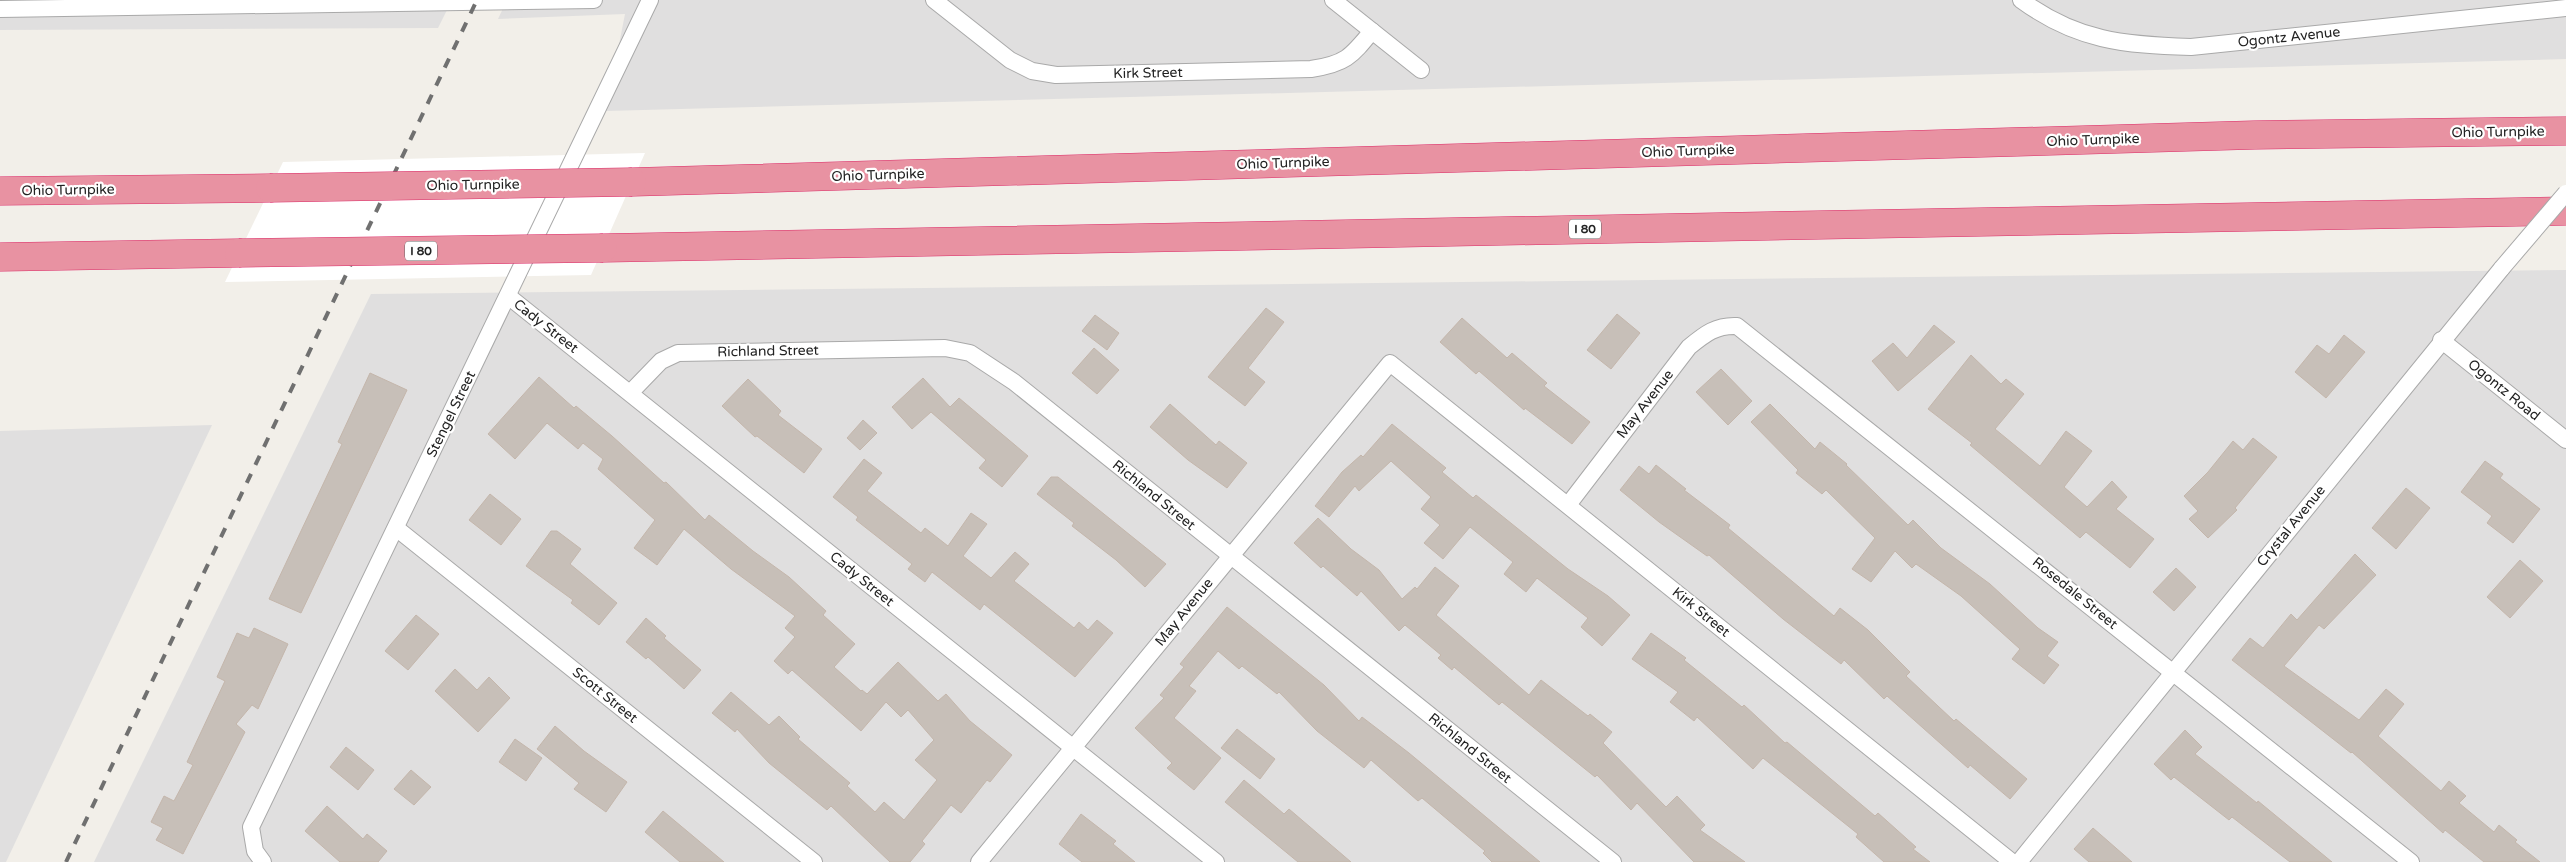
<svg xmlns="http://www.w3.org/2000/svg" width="2566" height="862" font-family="'Varela Round',sans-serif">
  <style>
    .residential { fill: #e0dfdf }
    .pier { fill: #fff }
    .building { fill: #c7bfb8; stroke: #c4b6ab }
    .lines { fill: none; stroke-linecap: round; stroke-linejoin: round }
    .minor-casing { stroke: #a9a9a9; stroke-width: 18 }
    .motorway-casing { stroke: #dc2a67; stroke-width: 29 }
    .minor { stroke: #fff; stroke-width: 16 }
    .motorway { stroke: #e892a2; stroke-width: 28 }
    .rail { stroke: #707070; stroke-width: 4; stroke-dasharray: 10 10; stroke-linecap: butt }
    .minor-bridge-casing { stroke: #a9a9a9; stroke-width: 18; stroke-linecap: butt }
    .motorway-bridge-casing { stroke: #dc2a67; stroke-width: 29; stroke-linecap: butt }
    .minor-bridge { stroke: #fff; stroke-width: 16 }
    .motorway-bridge { stroke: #e892a2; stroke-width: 28 }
    .labels { text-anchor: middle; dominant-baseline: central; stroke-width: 4.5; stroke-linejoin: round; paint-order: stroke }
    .shield { fill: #fff; stroke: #646464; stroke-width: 1 }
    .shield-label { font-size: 12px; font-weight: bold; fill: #222 }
    .street-label { font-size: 14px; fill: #222; stroke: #fff }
  </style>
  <rect width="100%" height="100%" fill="#f2efe9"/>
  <g class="residential">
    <polygon points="0,0 452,0 438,28 0,30"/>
    <polygon points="507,0 2566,0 2566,59 606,111 625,14 498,19"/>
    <polygon points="2566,270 2566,862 94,862 371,294"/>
    <polygon points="212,425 6,862 0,862 0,431"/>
  </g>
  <polygon class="pier" points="645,153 591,275 225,282 283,162"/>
  <g class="building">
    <polygon points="1266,308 1284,322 1248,368 1265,382 1245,406 1208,377"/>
    <polygon points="1617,314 1640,333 1611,369 1587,350"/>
    <polygon points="1095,315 1119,333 1107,350 1082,331"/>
    <polygon points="1462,318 1507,358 1512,353 1547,383 1544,386 1590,422 1572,444 1525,408 1524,410 1479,371 1476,374 1440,342"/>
    <polygon points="1934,325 1955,342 1898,391 1872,361 1893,343 1907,358"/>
    <polygon points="2344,335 2365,352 2326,398 2295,372 2317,345 2329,354"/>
    <polygon points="1094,348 1119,370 1097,394 1072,373"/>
    <polygon points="1971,355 2001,384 2006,379 2024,394 1995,429 2040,466 2066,431 2092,451 2064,487 2087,507 2112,481 2127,497 2116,509 2154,539 2130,568 2086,532 2080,538 1970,445 1972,443 1928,409"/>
    <polygon points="1721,369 1752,401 1728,425 1696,392"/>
    <polygon points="370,373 407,390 301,613 269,599 342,444 338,442"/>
    <polygon points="539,377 574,408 576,406 612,436 664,483 666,482 705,520 709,515 753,551 789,577 826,611 823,615 855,644 834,667 861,691 862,690 867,694 898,662 938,701 946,694 970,721 1012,755 990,782 987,780 961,813 951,805 922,841 925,844 910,862 890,862 831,806 827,810 769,763 737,729 735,732 712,713 731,692 769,725 779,716 800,737 798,739 850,783 847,786 875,812 884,802 904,820 937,780 915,760 934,740 908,710 901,717 886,702 861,731 792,670 788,674 774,661 795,637 785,628 795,616 731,569 684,529 657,565 634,548 655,520 598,469 603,459 583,443 578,449 547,423 515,459 488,434"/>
    <polygon points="923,378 950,407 959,398 1028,456 1002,487 979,468 986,460 931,412 912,429 892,407"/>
    <polygon points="748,379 781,411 778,415 822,449 804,473 757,436 755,437 722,406"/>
    <polygon points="1170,404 1216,445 1219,441 1247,463 1227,488 1188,460 1150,427"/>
    <polygon points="1770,404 1815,449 1820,442 1847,464 1846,465 1908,525 1913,520 1941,548 1990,584 2038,628 2058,642 2047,656 2059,665 2044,684 2012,659 2020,649 1961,596 1916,564 1912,568 1895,551 1871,582 1852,569 1875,538 1826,490 1822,494 1796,473 1798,470 1751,422"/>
    <polygon points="863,420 877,433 860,450 847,438"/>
    <polygon points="1392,424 1446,468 1442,472 1473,498 1476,495 1568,569 1608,596 1630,615 1602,646 1581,627 1588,618 1537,578 1526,592 1504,574 1513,562 1470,527 1443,559 1424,543 1440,525 1421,509 1431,497 1391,461 1359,491 1355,486 1329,517 1315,506 1342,472 1361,455 1363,457"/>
    <polygon points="2253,438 2277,457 2235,508 2237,510 2208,538 2189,519 2198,511 2184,496 2208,472 2233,441 2243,450"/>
    <polygon points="864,459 882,473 867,491 921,533 925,528 948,546 971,513 987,524 963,556 991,578 1015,552 1029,564 1014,581 1074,628 1079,622 1088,630 1097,620 1113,633 1075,677 984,604 980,610 932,572 925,582 908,569 912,564 856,520 858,517 833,497"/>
    <polygon points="2485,461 2503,474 2500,478 2540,509 2513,543 2487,523 2492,516 2461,492"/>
    <polygon points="1656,465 1686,489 1684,490 1730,525 1728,528 1834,616 1840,608 1868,630 1910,672 1906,676 1954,721 1956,719 2027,779 2010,799 1970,765 1968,768 1887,696 1884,699 1844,660 1841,664 1783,619 1709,555 1707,556 1659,522 1620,490 1639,466 1649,474"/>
    <polygon points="1051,477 1058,477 1166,564 1145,587 1116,560 1072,526 1074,523 1037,494"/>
    <polygon points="2406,488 2430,508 2396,549 2372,528"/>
    <polygon points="490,494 521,519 501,545 469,520"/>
    <polygon points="1318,518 1351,549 1379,570 1402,599 1415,587 1417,589 1435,567 1459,586 1436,615 1529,695 1541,680 1588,716 1590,714 1612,732 1603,743 1666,807 1677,796 1705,825 1700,830 1745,862 1694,862 1637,803 1631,810 1597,775 1595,777 1502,702 1499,705 1454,667 1452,670 1438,658 1441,655 1405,625 1399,631 1361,591 1357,596 1323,566 1321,568 1294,543"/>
    <polygon points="551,531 557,531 581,549 570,564 617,603 599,625 571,603 573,600 526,566"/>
    <polygon points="2355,554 2376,575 2324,629 2319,625 2284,666 2359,720 2386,689 2404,704 2378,736 2441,791 2449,781 2466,796 2459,803 2494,832 2499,825 2517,840 2515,842 2540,862 2484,862 2445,830 2443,833 2352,752 2351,753 2232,660 2250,638 2263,648 2291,614 2297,620"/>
    <polygon points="2520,560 2543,581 2510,618 2487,597"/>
    <polygon points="2176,568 2196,587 2174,611 2153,592"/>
    <polygon points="1227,607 1324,685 1359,721 1362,717 1409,753 1540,862 1492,862 1483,853 1485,851 1422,798 1418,801 1371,760 1364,768 1317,731 1279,692 1277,694 1242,666 1239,669 1218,651 1189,686 1196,691 1174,718 1221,758 1194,790 1167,768 1172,763 1135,728 1164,698 1160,695 1184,667 1180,664"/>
    <polygon points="416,615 439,634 408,670 385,651"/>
    <polygon points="646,618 666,636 664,638 701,670 684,689 648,657 646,659 626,642"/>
    <polygon points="254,628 288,644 258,709 252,705 236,724 245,732 183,854 156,840 163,828 151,822 164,796 174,801 193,765 187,762 225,681 217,677 237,633 249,638"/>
    <polygon points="1651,633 1686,658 1684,660 1742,707 1744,705 1785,743 1787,742 1875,816 1878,813 1916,847 1913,849 1930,862 1884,862 1856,837 1858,834 1763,758 1753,769 1697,717 1694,721 1670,702 1678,692 1632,659"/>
    <polygon points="455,669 477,690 489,677 510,698 478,732 435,691"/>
    <polygon points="555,726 584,751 627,782 606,812 574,789 579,783 537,749"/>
    <polygon points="1237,729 1275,759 1260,779 1221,748"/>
    <polygon points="2185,730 2202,747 2195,754 2257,803 2258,801 2332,862 2290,862 2232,817 2229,820 2174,777 2171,780 2154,764"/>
    <polygon points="515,739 542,758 526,781 499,762"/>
    <polygon points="346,747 374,770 358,790 330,767"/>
    <polygon points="411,770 431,787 414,805 394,789"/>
    <polygon points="1244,780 1284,814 1289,809 1351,862 1298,862 1225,802"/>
    <polygon points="327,806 363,839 367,834 387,851 378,862 340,862 305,831"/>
    <polygon points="663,811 724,862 680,862 645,832"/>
    <polygon points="1081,814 1116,841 1113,844 1135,862 1082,862 1059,844"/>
    <polygon points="2093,828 2132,862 2089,862 2074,849"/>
  </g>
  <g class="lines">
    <defs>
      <g id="minor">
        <path d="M934,0L1010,60L1032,71L1056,75L1311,69C1345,64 1351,57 1372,31"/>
        <polyline points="1333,0 1421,70"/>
        <path d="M2021,0C2077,41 2124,45 2191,47L2566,8"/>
        <polyline points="0,9 594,0"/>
        <polyline points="508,296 1216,862"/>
        <polyline points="2441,340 2566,440"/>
        <polyline points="631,392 661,361 678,353 945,348 970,353 1014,382 1613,862"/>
        <path d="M1568,505L1689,347C1705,334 1716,325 1737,326L2411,862"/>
        <polyline points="396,528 814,862"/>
        <polyline points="263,862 255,851 251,827 650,0"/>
        <polyline points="979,862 1390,363 2012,862"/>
        <polyline points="2019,862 2502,268"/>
      </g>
      <g id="motorway">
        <polyline points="632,182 2254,135 2566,131"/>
        <polyline points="0,191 270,188"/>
        <polyline points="603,248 2566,211"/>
        <polyline points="0,257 239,253"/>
      </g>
    </defs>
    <use href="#minor" class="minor-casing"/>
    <use href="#motorway" class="motorway-casing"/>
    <use href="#minor" class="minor"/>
    <use href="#motorway" class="motorway"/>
    <polyline class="rail" points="66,862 477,0"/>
    <defs>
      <polyline id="minor-bridge" points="2502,268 2566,193"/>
      <g id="motorway-bridge">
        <polyline points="270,188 632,182"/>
        <polyline points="239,253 603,248"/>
      </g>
    </defs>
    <use href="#minor-bridge" class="minor-bridge-casing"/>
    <use href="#motorway-bridge" class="motorway-bridge-casing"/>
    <use href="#minor-bridge" class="minor-bridge"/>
    <use href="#motorway-bridge" class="motorway-bridge"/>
  </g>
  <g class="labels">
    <g class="shield">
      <rect x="1569" y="219.5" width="32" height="19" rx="4"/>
      <rect x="405" y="241.5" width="32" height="19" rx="4"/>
    </g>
    <g class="shield-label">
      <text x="1585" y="229">I 80</text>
      <text x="421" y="251">I 80</text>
    </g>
    <g class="street-label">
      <text transform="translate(2289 37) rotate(-6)">Ogontz Avenue</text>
      <text transform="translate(1148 73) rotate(-1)">Kirk Street</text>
      <text transform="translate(2498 132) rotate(-1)">Ohio Turnpike</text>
      <text transform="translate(2093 140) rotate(-2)">Ohio Turnpike</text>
      <text transform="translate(1688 151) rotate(-2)">Ohio Turnpike</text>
      <text transform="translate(1283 163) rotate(-2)">Ohio Turnpike</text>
      <text transform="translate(878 175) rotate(-2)">Ohio Turnpike</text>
      <text transform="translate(473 185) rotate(-1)">Ohio Turnpike</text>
      <text transform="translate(68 190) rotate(-1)">Ohio Turnpike</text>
      <text transform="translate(546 326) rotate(38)">Cady Street</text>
      <text transform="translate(768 351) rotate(-1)">Richland Street</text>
      <text transform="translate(2504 390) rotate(39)">Ogontz Road</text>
      <text transform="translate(1645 404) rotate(-52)">May Avenue</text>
      <text transform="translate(451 414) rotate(-64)">Stengel Street</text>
      <text transform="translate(1154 495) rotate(39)">Richland Street</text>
      <text transform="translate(2291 526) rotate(-51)">Crystal Avenue</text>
      <text transform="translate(862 579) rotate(39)">Cady Street</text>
      <text transform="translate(2075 593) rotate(39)">Rosedale Street</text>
      <text transform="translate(1184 612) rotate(-51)">May Avenue</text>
      <text transform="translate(1701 612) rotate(39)">Kirk Street</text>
      <text transform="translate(605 695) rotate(39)">Scott Street</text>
      <text transform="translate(1470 748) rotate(39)">Richland Street</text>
    </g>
  </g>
</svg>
